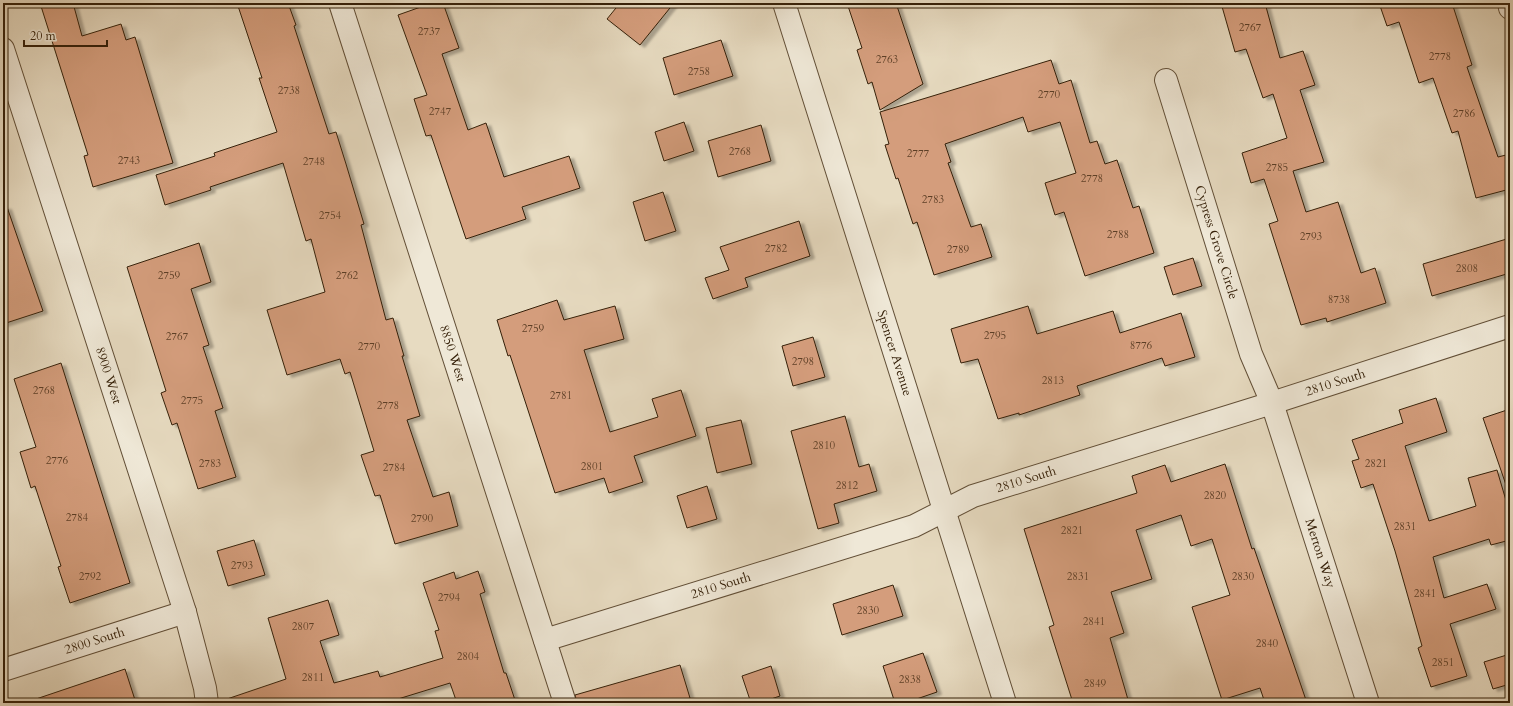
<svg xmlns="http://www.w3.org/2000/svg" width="1513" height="706" font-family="Cardo,serif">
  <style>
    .building { fill: #d49d7c; stroke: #352009; filter: url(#shadow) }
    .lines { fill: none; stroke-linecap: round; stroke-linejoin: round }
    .street-casing { stroke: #624f37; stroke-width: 24 }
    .street { stroke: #efe8d7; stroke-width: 22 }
    .labels { text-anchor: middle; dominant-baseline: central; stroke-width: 3.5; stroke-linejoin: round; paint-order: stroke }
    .number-label { font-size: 11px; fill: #5d3f26 }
    .street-label { font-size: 13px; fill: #352009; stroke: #efe8d7 }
  </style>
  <defs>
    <filter id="shadow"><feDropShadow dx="4.5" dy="2.5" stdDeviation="1" flood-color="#0004"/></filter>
  </defs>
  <rect width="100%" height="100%" fill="#e7dbc1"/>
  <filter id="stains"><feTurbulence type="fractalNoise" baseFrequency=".005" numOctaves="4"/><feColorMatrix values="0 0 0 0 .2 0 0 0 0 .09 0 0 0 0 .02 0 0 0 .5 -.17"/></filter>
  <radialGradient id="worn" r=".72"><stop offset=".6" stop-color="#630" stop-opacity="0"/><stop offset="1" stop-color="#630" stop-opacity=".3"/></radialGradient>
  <g class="building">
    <polygon points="40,3 73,3 82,36 121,24 126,40 135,37 173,163 93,187 84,156 88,155"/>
    <polygon points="237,3 288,3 296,25 294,26 329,134 336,132 346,164 364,224 361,225 386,320 393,318 404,356 402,356 420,416 407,420 433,497 449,492 458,526 395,544 380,495 375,496 361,455 374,451 350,372 345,374 340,359 287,375 267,310 325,292 311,239 306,241 283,163 210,187 211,190 165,205 156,175 215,156 214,153 277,132 259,78 262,78"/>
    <polygon points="432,3 443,3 459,48 442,54 468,130 486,123 504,177 569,156 580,188 522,207 526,219 466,239 431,135 426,136 414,99 427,95 398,15"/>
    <polygon points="620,3 674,3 640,45 607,19"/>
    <polygon points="847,3 896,3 923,84 880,110 872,82 868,84 857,50 862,48"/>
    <polygon points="1221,3 1265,3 1280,58 1303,51 1315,85 1300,90 1324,162 1293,171 1306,212 1338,202 1361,273 1375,268 1386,303 1327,322 1326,318 1301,325 1269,224 1278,221 1264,179 1251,183 1242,153 1287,138 1273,94 1263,98 1246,49 1235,52"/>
    <polygon points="1379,3 1452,3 1472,65 1467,67 1498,157 1510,154 1510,189 1476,198 1458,131 1452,133 1433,78 1419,83 1399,22 1387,26"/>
    <polygon points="721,40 733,76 674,95 663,58"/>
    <polygon points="1051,60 1059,84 1071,80 1090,143 1097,141 1105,164 1117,160 1133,208 1139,206 1154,253 1085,276 1064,212 1055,215 1045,183 1076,173 1060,122 1028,132 1023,117 945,144 951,162 948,163 971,227 981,224 992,257 934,275 917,222 913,224 898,178 896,179 885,145 889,144 880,112"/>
    <polygon points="684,122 694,151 664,161 655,132"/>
    <polygon points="761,125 771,161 718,177 708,141"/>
    <polygon points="663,192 676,231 645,241 633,202"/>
    <polygon points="3,207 7,207 43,311 3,324"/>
    <polygon points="799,221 810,256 745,278 748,287 713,299 705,278 729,270 720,247"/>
    <polygon points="1510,238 1510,273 1432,296 1423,264"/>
    <polygon points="199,243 211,282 191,289 209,345 203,347 223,408 215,411 236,477 198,489 177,423 172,425 161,393 166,391 127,267"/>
    <polygon points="1193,258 1202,286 1173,295 1164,267"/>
    <polygon points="557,300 564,320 615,306 624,339 584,350 610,432 658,417 652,399 681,390 696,436 634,456 643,482 609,493 604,478 555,493 510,355 508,356 497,320"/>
    <polygon points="1028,306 1037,334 1113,311 1120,333 1181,313 1195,357 1165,366 1162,358 1077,386 1080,395 1019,415 1019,413 998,419 978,359 961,363 951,329"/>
    <polygon points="813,337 825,377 793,386 782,346"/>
    <polygon points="61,363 130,583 70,603 58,567 61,566 35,486 31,488 20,452 36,447 14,379"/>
    <polygon points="1436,398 1447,432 1405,446 1429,521 1476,506 1468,478 1497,470 1510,514 1510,540 1491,545 1489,539 1433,557 1444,598 1487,584 1496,609 1450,624 1467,676 1431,687 1418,648 1422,646 1395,551 1373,484 1361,488 1352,461 1359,459 1352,440 1403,423 1399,410"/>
    <polygon points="1510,409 1510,485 1506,485 1483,418"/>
    <polygon points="845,416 859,467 869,464 877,491 834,504 839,523 818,529 791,431"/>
    <polygon points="741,420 752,464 717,473 706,428"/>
    <polygon points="1225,464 1252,549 1254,548 1307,703 1265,703 1260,688 1222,700 1192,607 1230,595 1212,539 1191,546 1181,515 1136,530 1152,579 1111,592 1124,633 1110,638 1129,703 1073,703 1049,627 1054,625 1024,529 1137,493 1132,476 1165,465 1171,482"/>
    <polygon points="707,486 717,519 687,528 677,496"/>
    <polygon points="254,540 265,575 228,586 217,551"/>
    <polygon points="478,571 485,592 480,594 504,673 506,673 516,703 457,703 450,683 385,703 227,703 227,699 286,679 268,618 328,600 339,635 320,641 334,683 378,671 380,677 443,658 435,631 439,630 423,583 454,572 456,579"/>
    <polygon points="893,585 903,616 842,635 833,604"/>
    <polygon points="923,653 937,692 905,703 895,703 883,666"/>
    <polygon points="1510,654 1510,684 1493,689 1484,662"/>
    <polygon points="680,665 690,698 673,703 577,703 575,695"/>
    <polygon points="771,666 780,696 759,703 751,703 742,676"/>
    <polygon points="125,669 136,703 36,703 36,699"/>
  </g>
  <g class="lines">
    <defs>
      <g id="street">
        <path id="s1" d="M340,3L565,703"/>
        <path id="s2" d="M784,3L1005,703"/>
        <polyline points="1509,3 1510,8"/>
        <path id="s3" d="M3,49L185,612L205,688L207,703"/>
        <path id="s4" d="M1166,80L1251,354L1272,403L1368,703"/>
        <path id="s5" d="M545,640L914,526L973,496L1272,403L1510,326"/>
        <path id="s6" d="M3,670L185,612"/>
      </g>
    </defs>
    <use href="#street" class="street-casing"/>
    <use href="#street" class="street"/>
  </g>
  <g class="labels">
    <g class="number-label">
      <text x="1250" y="27">2767</text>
      <text x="429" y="31">2737</text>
      <text x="1440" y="56">2778</text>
      <text x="887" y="59">2763</text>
      <text x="699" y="71">2758</text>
      <text x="289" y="90">2738</text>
      <text x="1049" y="94">2770</text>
      <text x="440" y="111">2747</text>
      <text x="1464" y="113">2786</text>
      <text x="740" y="151">2768</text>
      <text x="918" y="153">2777</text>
      <text x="129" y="160">2743</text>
      <text x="314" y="161">2748</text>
      <text x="1277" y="167">2785</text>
      <text x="1092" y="178">2778</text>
      <text x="933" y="199">2783</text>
      <text x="330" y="215">2754</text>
      <text x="1118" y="234">2788</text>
      <text x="1311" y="236">2793</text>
      <text x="776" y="248">2782</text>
      <text x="958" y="249">2789</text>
      <text x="1467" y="268">2808</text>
      <text x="169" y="275">2759</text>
      <text x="347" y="275">2762</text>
      <text x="1339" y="299">8738</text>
      <text x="533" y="328">2759</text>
      <text x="995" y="335">2795</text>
      <text x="177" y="336">2767</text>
      <text x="1141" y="345">8776</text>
      <text x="369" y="346">2770</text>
      <text x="803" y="361">2798</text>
      <text x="1053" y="380">2813</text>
      <text x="44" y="390">2768</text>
      <text x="561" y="395">2781</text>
      <text x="192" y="400">2775</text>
      <text x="388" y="405">2778</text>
      <text x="824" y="445">2810</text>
      <text x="57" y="460">2776</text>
      <text x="210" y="463">2783</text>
      <text x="1376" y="463">2821</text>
      <text x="592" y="466">2801</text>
      <text x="394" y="467">2784</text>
      <text x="847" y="485">2812</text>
      <text x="1215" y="495">2820</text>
      <text x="77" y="517">2784</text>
      <text x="422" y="518">2790</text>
      <text x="1405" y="526">2831</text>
      <text x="1072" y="530">2821</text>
      <text x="242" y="565">2793</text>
      <text x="90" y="576">2792</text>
      <text x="1078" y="576">2831</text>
      <text x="1243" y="576">2830</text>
      <text x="1425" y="593">2841</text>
      <text x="449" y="597">2794</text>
      <text x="868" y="610">2830</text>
      <text x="1094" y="621">2841</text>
      <text x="303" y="626">2807</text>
      <text x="1267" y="643">2840</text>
      <text x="468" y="656">2804</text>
      <text x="1443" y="662">2851</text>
      <text x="313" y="677">2811</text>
      <text x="910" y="679">2838</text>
      <text x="1095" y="683">2849</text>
    </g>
    <g class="street-label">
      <text stroke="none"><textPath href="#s4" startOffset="170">Cypress Grove Circle</textPath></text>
      <text stroke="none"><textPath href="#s1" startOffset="368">8850 West</textPath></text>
      <text stroke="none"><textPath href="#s2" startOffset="367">Spencer Avenue</textPath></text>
      <text stroke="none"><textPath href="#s3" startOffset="343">8900 West</textPath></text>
      <text stroke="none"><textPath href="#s5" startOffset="832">2810 South</textPath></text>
      <text stroke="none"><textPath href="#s5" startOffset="508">2810 South</textPath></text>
      <text stroke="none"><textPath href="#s4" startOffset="498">Merton Way</textPath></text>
      <text stroke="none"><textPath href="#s5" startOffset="184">2810 South</textPath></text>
      <text stroke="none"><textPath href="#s6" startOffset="96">2800 South</textPath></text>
    </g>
  </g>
  <rect width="1513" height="706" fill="none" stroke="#e7dbc1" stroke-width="16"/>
  <rect x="4" y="4" width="1505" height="698" fill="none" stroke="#352009" stroke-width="2"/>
  <rect x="8" y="8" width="1497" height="690" fill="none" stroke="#352009"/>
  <path d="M24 40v6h83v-6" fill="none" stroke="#352009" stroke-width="2"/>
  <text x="30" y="40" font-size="12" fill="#352009" stroke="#efe8d7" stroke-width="3" paint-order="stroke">20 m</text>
  <rect width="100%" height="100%" filter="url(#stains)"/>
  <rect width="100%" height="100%" fill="url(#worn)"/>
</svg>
